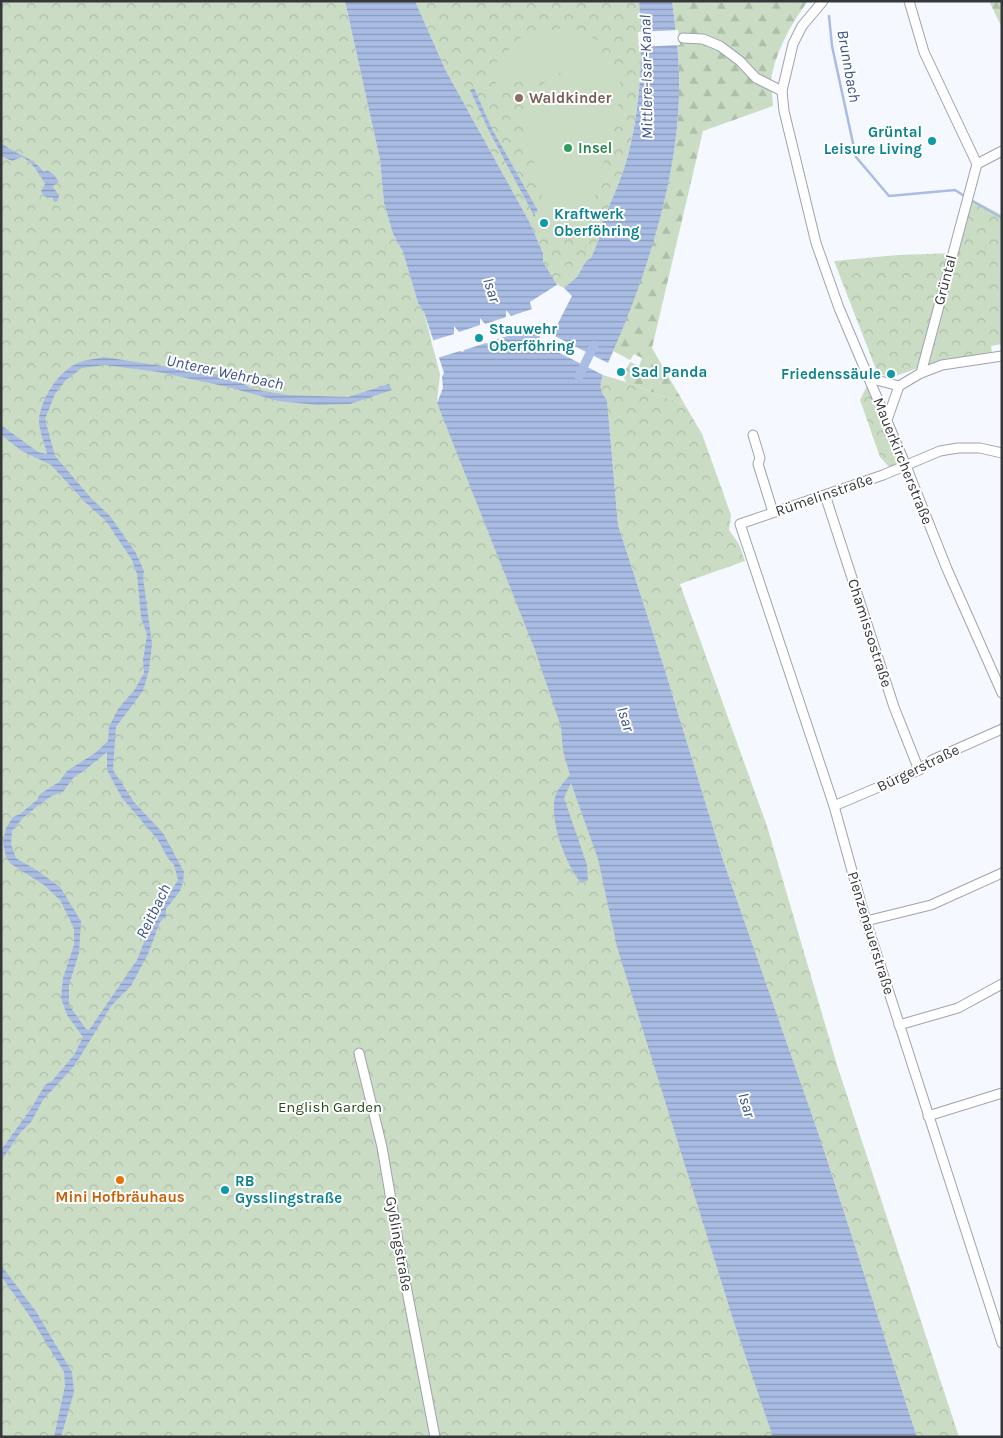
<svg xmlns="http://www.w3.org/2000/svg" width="1003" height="1438" font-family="Karla,sans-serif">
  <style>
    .forest { fill: url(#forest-firs) }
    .park { fill: url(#park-crowns) }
    .pitch { fill: #caddc4 }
    .water { fill: url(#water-rules); fill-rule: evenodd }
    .pier { fill: #f5f8fe }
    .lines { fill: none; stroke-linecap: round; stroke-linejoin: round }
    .stream { stroke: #a9bce4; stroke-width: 2.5 }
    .canal { stroke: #a9bce4; stroke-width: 9 }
    .minor-casing { stroke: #9fa3ad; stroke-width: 11 }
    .minor { stroke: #fff; stroke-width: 9 }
    .education-dot { fill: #8d6e63; stroke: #fff; stroke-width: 2 }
    .culture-dot { fill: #0f9aa8; stroke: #fff; stroke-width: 2 }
    .leisure-dot { fill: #2e9e5b; stroke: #fff; stroke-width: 2 }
    .food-dot { fill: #e8710a; stroke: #fff; stroke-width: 2 }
    .labels { text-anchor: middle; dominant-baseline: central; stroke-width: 4; stroke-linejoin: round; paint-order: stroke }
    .education-label { font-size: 15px; font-weight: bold; fill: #785e54; stroke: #fff; text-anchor: start }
    .culture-label { font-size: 15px; font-weight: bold; fill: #0d838f; stroke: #fff; text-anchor: start }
    .leisure-label { font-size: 15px; font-weight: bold; fill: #27864d; stroke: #fff; text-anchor: start }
    .street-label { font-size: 15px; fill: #35373b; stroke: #fff }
    .park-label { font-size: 15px; fill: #244b19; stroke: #fff }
    .food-label { font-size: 15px; font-weight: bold; fill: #c56008; stroke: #fff }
    .water-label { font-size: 16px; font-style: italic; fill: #3c5388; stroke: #fff }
  </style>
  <defs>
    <pattern id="forest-firs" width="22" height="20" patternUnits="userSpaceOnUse" patternTransform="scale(1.25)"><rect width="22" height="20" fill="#caddc4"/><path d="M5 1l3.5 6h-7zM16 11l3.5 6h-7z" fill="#aebea9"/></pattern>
    <pattern id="park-crowns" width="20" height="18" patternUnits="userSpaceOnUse" patternTransform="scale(1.25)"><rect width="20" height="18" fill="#caddc4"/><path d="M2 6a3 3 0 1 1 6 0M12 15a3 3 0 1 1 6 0" fill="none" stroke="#aebea9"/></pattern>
    <pattern id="water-rules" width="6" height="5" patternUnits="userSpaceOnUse" patternTransform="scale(1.25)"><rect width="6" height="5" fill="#a9bce4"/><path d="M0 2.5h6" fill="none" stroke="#8a9aba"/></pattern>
  </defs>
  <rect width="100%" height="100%" fill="#f5f8fe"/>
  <g class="forest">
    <path d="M672,1H808C792,22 773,56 771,83C771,90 773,99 773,106L703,131L652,348L685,405L626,382L623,375L630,362L639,366L642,358L634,354L630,360L613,351C646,269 678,182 679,92C680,61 676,31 672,1Z"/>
    <polygon points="989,1 1002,1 1002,28"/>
  </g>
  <g class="park">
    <polygon points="1,1 345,1 380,160 384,203 393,234 403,252 418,303 424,312 440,374 437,403 569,727 780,1437 1,1437"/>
    <path d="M415,1H639C643,53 641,104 628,155C621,183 607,208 598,234L599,239L591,258L586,261L577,277L564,288L557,285L545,267L543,262V253L530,223L446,71Z"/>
    <polygon points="971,199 1002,215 1002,344 991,346 992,353 938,361 890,378 877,372 834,261 897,255 956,253"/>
    <path d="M603,375L626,382L685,405L702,434L731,515L729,530L739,544L745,561L680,584L767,826L837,1065L959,1437H917L820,1138L723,860L663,664L618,525L607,400C600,392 599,385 603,375Z"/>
    <polygon points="867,386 897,451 896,464 889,467 880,457 860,400"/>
  </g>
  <g class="pitch">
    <polygon points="570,26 601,42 603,64 497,87 492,67 520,38"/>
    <path d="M604,66L619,70L620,88L617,109L587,227C574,222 559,220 550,209C536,194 538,173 532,155C530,149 525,144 525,138C525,124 526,105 534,93C545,74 584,70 604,66Z"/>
  </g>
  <g class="water">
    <path d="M345,1H415L446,71L530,223L543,253V262L557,285L530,302L541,341L544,345L603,375C599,385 600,392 607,400L618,525L663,664L723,860L820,1138L917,1437H773L733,1319L617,947L598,859L571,783L564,798L587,865L588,880L581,883C566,864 552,828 554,802C555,791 563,783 570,775L563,751L561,727L535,650L437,403L443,388L442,377L444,373L424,312L418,303L403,252L393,234L384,203L380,160Z"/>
    <path d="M639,1H672C676,31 680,62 679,92C678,182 644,282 608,363L552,335L572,296L564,288L577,277L586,261L591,258L599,239L598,234C607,208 621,183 628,155C641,105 643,53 639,1Z"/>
    <polygon points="474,88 492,129 538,211 535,212 535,216 534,217 532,212 489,131 470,90"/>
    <path d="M1,142C14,155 29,154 44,172L47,170L54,175L59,182L52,186L59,195L58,201L54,202L52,197L50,198L44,196L41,191L45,184C40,175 32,161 22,157L12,161L1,156Z"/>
    <path d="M104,357L187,370L198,368L206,372L234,379L253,389L287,395L348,397L389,384L392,390L350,404L317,405L278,401L228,387L158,372L105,365L82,368L66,380L55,394L45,419L55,456L91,498L110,516L136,553L144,571L143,577L152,644L149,670L143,691L116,727L113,770L134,802L163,833L184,872L183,882L180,891L166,909V916L160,922L148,954L131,986L111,1006L75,1065L43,1100L31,1122L20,1133L1,1161V1150L30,1110L45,1085L52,1081L74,1055L83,1037L67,1015L61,998L63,978L74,945V929L68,916L60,900L44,885L11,864L6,857L3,842L6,828L13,817L20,814L37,800L40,794L59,782L67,771L95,753L108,741L109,727L118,709L135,689L144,673L143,660L147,635L141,617L137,574L132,560L106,521L85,502L51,465L22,451L1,435V425L38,452L47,454C45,444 39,431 39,420C41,398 59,369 81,362C88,359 96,359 104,357ZM107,752V770L122,798L158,840L167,857L174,865L178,880L152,922L137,960L89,1030L86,1029L69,1005V985L79,953L81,921L60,887L38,871L16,858L11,844L12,831L23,818L40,804L52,796L63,792L73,778L85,770Z"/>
    <polygon points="1,1265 37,1313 72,1372 74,1392 61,1437 54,1437 65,1386 64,1372 29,1315 1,1276"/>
  </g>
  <g class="pier">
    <polygon points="678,30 680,45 639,47 638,32"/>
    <polygon points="559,284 558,287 533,303 543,339 546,343 604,372 603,374 544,344 538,326 516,333 515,336 512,335 490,341 489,344 486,343 464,350 463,352 460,351 437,358 431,341 454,334 454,326 459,332 480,325 480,318 485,324 506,317 506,310 511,316 532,309 530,302"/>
    <polygon points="550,333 551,334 608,364 607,366 551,337"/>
  </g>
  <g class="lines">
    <g class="stream">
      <polyline points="829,16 832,46 856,157 889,196 955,190 966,197"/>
      <polyline points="971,200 1002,218"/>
    </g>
    <polyline class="canal" points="579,376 594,345"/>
    <defs>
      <g id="minor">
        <polyline points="823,1 802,26 793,44 782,91 784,111 816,243 839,308 906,466 947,569 1002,693"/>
        <polyline points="909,1 924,52 977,164 921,373"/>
        <polyline points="683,38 703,39 720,46 740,61 756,78 782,91"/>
        <polyline points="977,164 1002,151"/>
        <polyline points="869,378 899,386"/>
        <polyline points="887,420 899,386 921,373 942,365 1002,356"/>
        <polyline points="753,435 760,458 758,464 773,512"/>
        <polyline points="1002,453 980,448 958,448 940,451 883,475 740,524 834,806 866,921 1002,1343"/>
        <polyline points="825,495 894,707 919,770"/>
        <polyline points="834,806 919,770 932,760 1002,729"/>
        <polyline points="866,921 931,905 1002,873"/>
        <polyline points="899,1025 958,1008 1002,984"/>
        <polyline points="359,1053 382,1147 403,1270 435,1437"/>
        <polyline points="928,1116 1002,1093"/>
      </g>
    </defs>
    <use href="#minor" class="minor-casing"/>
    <use href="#minor" class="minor"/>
  </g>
  <circle class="education-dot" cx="519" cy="98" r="5"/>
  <g class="culture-dot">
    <circle cx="932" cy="141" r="5"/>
    <circle cx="544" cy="223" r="5"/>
    <circle cx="479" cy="338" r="5"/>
    <circle cx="621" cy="372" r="5"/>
    <circle cx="891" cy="374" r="5"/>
    <circle cx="225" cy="1190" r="5"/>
  </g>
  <circle class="leisure-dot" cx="568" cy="148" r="5"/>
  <circle class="food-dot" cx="120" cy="1180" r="5"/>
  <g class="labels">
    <g class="education-label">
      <text x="529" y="98">Waldkinder</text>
    </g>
    <g class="culture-label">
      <text x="922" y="132" text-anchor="end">Grüntal<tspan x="922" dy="17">Leisure Living</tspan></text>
      <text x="554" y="214">Kraftwerk<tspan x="554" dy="17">Oberföhring</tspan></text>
      <text x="489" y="329">Stauwehr<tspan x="489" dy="17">Oberföhring</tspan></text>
      <text x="631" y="372">Sad Panda</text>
      <text x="881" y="374" text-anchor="end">Friedenssäule</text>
      <text x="235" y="1181">RB<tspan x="235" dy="17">Gysslingstraße</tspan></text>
    </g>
    <g class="leisure-label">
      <text x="578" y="148">Insel</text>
    </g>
    <g class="street-label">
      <text transform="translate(945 280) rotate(-75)">Grüntal</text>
      <text transform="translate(903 461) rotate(68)">Mauerkircherstraße</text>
      <text transform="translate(824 495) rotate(-19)">Rümelinstraße</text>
      <text transform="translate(870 633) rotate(72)">Chamissostraße</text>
      <text transform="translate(918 768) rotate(-26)">Bürgerstraße</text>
      <text transform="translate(871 933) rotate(73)">Pienzenauerstraße</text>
      <text transform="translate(399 1244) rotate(80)">Gyßlingstraße</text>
    </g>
    <g class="park-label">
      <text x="330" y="1107">English Garden</text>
    </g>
    <g class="food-label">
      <text x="120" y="1197">Mini Hofbräuhaus</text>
    </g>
    <g class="water-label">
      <text transform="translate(849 66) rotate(80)">Brunnbach</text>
      <text transform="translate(646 77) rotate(-91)">Mittlere-Isar-Kanal</text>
      <text transform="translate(492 290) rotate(72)">Isar</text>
      <text transform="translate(225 372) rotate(12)">Unterer Wehrbach</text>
      <text transform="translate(626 719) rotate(73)">Isar</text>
      <text transform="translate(153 911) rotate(-64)">Reitbach</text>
      <text transform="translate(747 1105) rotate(73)">Isar</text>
    </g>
  </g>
  <rect width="1003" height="1438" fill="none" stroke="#35373b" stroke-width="5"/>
</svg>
